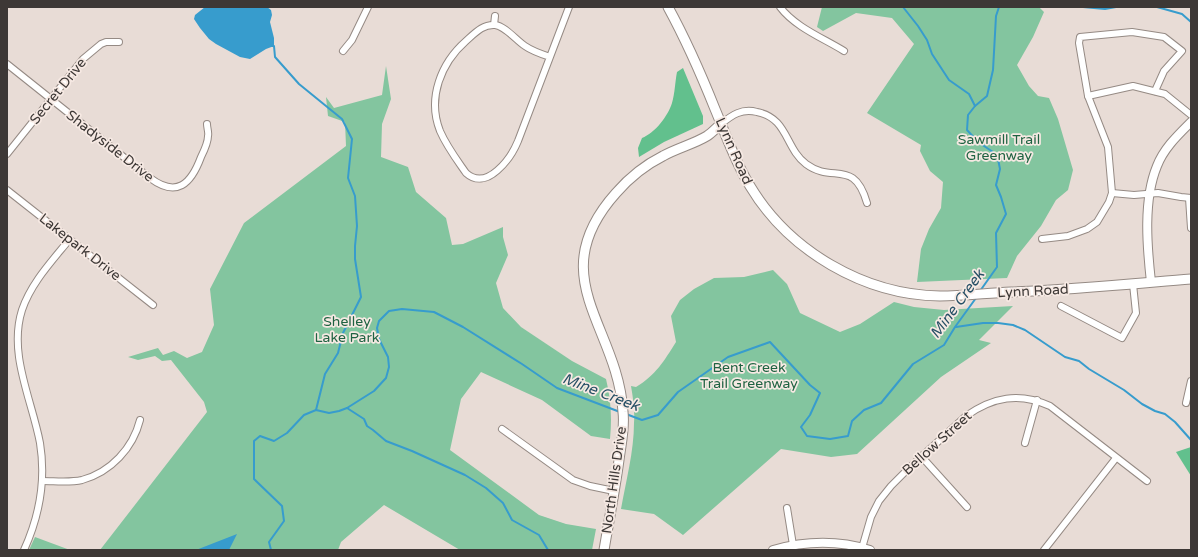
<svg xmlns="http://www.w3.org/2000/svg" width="1198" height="557" font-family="'Varela Round',sans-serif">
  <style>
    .green { fill: #83c59f }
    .forest { fill: #62c08d }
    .water { fill: #379ccd }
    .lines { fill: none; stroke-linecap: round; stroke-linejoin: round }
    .stream { stroke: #379ccd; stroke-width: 2 }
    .minor-casing { stroke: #958a84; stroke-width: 8 }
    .tertiary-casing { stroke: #958a84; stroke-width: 10 }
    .secondary-casing { stroke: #958a84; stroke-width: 11 }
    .minor { stroke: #fff; stroke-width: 6 }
    .tertiary { stroke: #fff; stroke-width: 8 }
    .secondary { stroke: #fff; stroke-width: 9 }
    .labels { text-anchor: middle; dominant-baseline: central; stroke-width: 3.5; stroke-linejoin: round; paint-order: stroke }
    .street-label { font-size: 14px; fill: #3d3836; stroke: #f6e9e3 }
    .park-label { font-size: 14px; fill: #1f6342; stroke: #f6e9e3 }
    .water-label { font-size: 15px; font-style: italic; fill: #275066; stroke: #f6e9e3 }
  </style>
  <rect width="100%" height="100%" fill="#e8dcd6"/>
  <g class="green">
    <polygon points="822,7 1039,7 1044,12 1033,37 1017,65 1029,86 1038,96 1049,98 1058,119 1073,170 1068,190 1056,200 1041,226 1017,256 1007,278 917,282 921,249 929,229 941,208 943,182 930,171 920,151 921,145 867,113 914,44 892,18 856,13 823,31 817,27"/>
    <path d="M386,66L391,99L382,124L381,157L408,167L416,192L446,218L452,245L463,244L503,227V237L508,255L496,283L503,308L521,327L572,361L606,379C611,399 612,418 610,439L591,436L542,400L481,372L461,399L450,450L539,515L566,524L596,529L592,550H460L384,505L341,542L338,550H100L207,412L204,402L171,360L162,361L155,356L138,360L128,357L158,348L163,355L174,351L187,358L202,352L214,325L210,289L244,223L346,146L345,122L328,116L326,97L334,108L382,95Z"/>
    <path d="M773,270L787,284L800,313L840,332L860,324L894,302L914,307L944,310L1013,306L979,340L991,343L941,377L857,454L831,457L781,449L683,535L654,514L621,509C626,481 634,451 634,423C635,410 633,398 631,386L636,387C656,375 664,361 676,342L671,316L680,300L694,289L714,278L744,277Z"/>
    <polygon points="35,537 70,550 29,550"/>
  </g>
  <g class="forest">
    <path d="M683,68L703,116V124L664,142L639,157L638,148L642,138C655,133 668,116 672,103C675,93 675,82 677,72Z"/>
    <polygon points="1191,447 1191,476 1176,452"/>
  </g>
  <g class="water">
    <polygon points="205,7 267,7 271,10 272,15 270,22 274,38 274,46 266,49 250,59 240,57 216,44 209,39 200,28 194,19 195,15"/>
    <polygon points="237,534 229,550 195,550 196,550"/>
  </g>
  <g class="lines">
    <g class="stream">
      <polyline points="903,7 918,26 927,40 932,54 949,80 969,94 975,106 968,115 967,130 978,142 993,152 998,159 1000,169 996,185 1001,197 1006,214 996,233 997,267 980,291"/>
      <polyline points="1083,7 1105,9 1116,7"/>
      <polyline points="1157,7 1182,14 1191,22"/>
      <polyline points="272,46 274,46 275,57 299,84 342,119 352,139 348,178 355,196 357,226 355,246 355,259 361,297 343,333 338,353 325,374 316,410"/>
      <polyline points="975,106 987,96 993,70 996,16 999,7"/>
      <polyline points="956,327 983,323 998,323 1013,325 1025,330 1065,357 1079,361 1089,369 1124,390 1142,404 1155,411 1165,414 1175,422 1191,440"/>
      <polyline points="347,408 364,419 367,426 373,430 386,441 412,451 465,475 486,488 503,503 512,520 539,535 548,550"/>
      <polyline points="626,414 642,420 658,415 678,392 728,357 770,342 810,385 820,393 810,415 801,427 807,436 830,439 848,436 852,421 864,410 881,403 913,364 944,345 955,327 976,298"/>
      <polyline points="271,550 269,542 284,521 282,506 254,479 254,441 260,436 274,441 287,433 304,415 316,410 329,413 339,411 347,408 374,391 386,378 389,367 388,357 379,339 377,328 379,321 389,311 402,309 434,312 463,327 522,364 557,388 620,412"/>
    </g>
    <defs>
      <g id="minor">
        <path d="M780,7C795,27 823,38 844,51"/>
        <polyline points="494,25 495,16"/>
        <polyline points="343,51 352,40 368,7"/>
        <path d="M550,57C541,54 532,51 525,46C516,40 505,26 495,25C483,24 475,33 466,41C441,63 427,98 440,131C447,147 457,160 466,173C487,192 511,158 518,141L569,7"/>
        <path d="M7,64L150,178C177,198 191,184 201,157C204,151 208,143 208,136C209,133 207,128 207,124"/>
        <polyline points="1088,96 1133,86 1165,94 1191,115"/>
        <path d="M721,124C732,115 742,108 757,112C788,118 785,148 806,164C833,184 854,158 867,203"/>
        <polyline points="7,154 83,59 101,44 106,42 119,42"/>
        <polyline points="7,190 153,305"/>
        <polyline points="1112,193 1134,195 1158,193 1181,197 1191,198"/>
        <polyline points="1189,198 1191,228"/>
        <polyline points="1042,239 1068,236 1087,229 1097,222 1109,202 1112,193 1108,147 1088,96 1079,43 1080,37 1132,32 1164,37 1182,51 1164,71 1155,91"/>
        <polyline points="1061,306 1122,338 1136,313 1133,284"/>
        <polyline points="1186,403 1191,381"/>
        <polyline points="502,429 573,480 590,486 614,491"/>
        <polyline points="1025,443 1037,400"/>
        <polyline points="921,456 967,507"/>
        <path d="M42,481C55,481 69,483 82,480C111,472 133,448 140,420"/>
        <polyline points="787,508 793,545"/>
        <path d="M862,548L871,517L879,501L891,486L908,469L966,416C993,397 1019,392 1050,406L1147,481"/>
        <path d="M24,550C39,517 46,480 40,443C32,400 8,354 22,310C31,283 52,261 69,240"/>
        <polyline points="1044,550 1116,458"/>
      </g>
      <g id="tertiary">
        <path d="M1151,282C1147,246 1143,200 1157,166C1164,148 1178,135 1191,122"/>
        <path d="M773,550C805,541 838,540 870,550"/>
      </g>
      <g id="secondary">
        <path d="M668,7C686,40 701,74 715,109C726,135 735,162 750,186C789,251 864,295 940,296C963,296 987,293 1011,292C1071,290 1131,284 1191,279"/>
        <path d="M604,550C609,520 615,490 619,460C621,444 625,428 623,412C618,326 541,277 616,193C629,178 645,165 663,156C677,148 694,144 707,136C712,133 716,128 721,124"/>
      </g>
    </defs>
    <use href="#minor" class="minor-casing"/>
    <use href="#tertiary" class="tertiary-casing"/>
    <use href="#secondary" class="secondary-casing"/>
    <use href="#minor" class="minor"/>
    <use href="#tertiary" class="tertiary"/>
    <use href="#secondary" class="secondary"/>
  </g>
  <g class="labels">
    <g class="street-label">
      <text transform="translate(58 91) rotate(-51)">Secret Drive</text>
      <text transform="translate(110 146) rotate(38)">Shadyside Drive</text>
      <text transform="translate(734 151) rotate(66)">Lynn Road</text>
      <text transform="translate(80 247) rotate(38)">Lakepark Drive</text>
      <text transform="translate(1033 291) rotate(-3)">Lynn Road</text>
      <text transform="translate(937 443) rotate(-42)">Bellow Street</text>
      <text transform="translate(614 480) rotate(-82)">North Hills Drive</text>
    </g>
    <g class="park-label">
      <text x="999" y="139">Sawmill Trail<tspan x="999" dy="16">Greenway</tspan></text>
      <text x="347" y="321">Shelley<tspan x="347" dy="16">Lake Park</tspan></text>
      <text x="749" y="367">Bent Creek<tspan x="749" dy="16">Trail Greenway</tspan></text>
    </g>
    <g class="water-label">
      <text transform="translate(957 304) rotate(-54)">Mine Creek</text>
      <text transform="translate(601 392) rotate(21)">Mine Creek</text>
    </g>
  </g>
  <rect width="1198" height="557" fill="none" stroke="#3d3836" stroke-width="16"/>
</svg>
